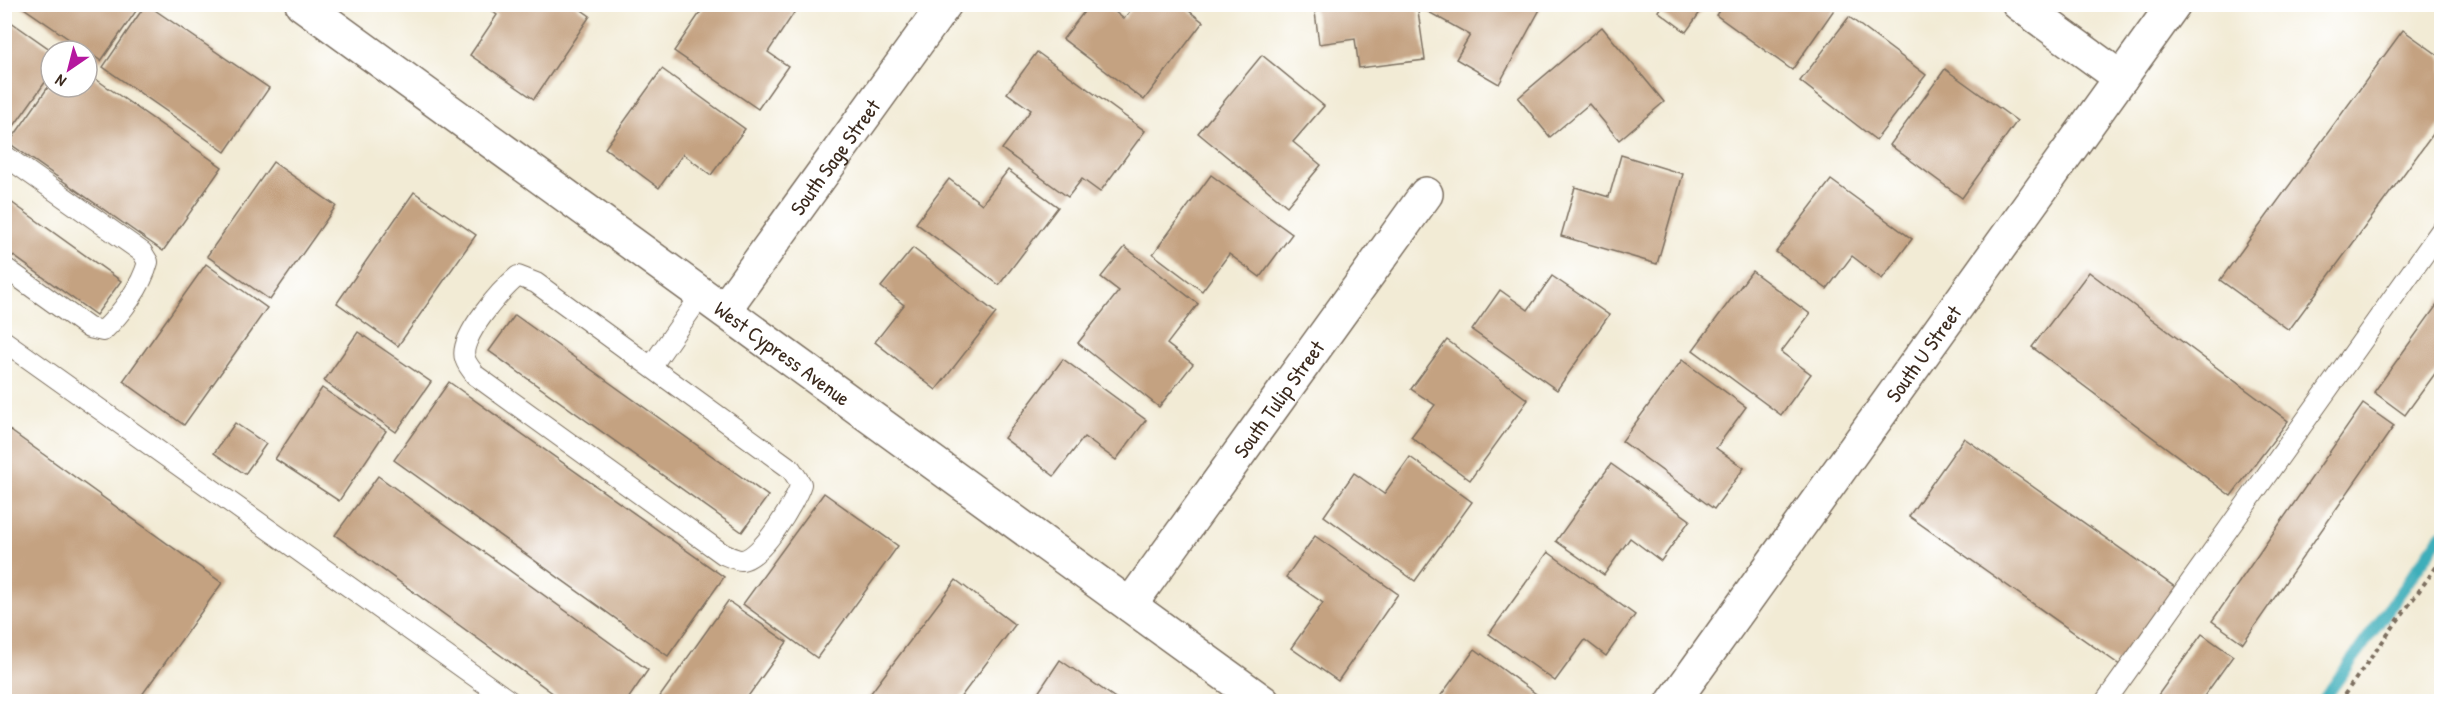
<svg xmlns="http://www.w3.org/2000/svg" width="2446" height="706" font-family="'Patrick Hand',sans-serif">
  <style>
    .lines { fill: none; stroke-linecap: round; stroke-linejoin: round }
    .stream { stroke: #3eaeba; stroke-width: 12 }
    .building { fill: #c4a281 }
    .service-casing { stroke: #7b6e5e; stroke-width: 22 }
    .minor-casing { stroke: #7b6e5e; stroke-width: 36 }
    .path { stroke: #7b6e5e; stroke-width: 4; stroke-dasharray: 4.5 4.5; stroke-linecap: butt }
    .service { stroke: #fff; stroke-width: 20 }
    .minor { stroke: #fff; stroke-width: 33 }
    .labels { text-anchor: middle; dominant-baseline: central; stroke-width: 6; stroke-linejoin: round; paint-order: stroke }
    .street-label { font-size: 21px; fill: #3b2a1e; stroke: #fff }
  </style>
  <rect width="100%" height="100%" fill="#fff"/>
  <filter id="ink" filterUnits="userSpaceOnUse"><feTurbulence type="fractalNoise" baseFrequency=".0167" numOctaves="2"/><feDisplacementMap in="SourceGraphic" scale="12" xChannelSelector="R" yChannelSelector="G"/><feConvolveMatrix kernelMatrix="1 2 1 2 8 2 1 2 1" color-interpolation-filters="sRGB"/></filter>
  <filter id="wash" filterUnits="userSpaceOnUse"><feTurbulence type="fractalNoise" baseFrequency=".008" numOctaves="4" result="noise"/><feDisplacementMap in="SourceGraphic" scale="24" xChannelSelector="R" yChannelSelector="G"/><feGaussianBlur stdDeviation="1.35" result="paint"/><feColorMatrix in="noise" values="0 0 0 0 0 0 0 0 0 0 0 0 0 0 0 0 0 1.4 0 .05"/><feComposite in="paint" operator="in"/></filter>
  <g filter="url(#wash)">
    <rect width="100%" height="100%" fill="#f2ebd5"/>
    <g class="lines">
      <polyline class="stream" points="2322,702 2442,534"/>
    </g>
    <g id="blocks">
      <g class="building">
        <polygon points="18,4 141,4 101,61"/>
        <polygon points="146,4 269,88 225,152 103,67"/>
        <polygon points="482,4 573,4 590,16 534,99 470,55 497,15"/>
        <polygon points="706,4 782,4 794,13 768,52 788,66 758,109 674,51"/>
        <polygon points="1090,4 1105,4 1124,19 1135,4 1180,4 1203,22 1144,100 1063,39"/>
        <polygon points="1314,4 1417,4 1425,60 1359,68 1355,39 1319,44"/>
        <polygon points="1428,4 1543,4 1499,84 1456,59 1470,35 1425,10"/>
        <polygon points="1663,4 1706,4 1686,32 1658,11"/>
        <polygon points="1724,4 1838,4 1792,70 1716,15"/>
        <polygon points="4,17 51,50 51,74 4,140"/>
        <polygon points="1849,17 1926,75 1876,140 1800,81"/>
        <polygon points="1602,27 1664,102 1619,140 1589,104 1550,137 1518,98"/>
        <polygon points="2403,30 2442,58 2442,122 2289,330 2220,280"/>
        <polygon points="1037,52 1145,131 1100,192 1082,179 1068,197 1002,149 1031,110 1007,93"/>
        <polygon points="1262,55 1324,106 1293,142 1321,165 1287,206 1198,133"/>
        <polygon points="662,69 745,129 711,175 683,154 659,188 605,148"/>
        <polygon points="1945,69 2017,121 1962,198 1890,145"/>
        <polygon points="87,73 222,167 163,251 9,143 51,83 51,87 87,87"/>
        <polygon points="1621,155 1683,174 1657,264 1561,236 1575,187 1609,197"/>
        <polygon points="273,162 336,206 270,300 207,256"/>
        <polygon points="1008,170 1058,207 999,285 916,223 949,179 982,204"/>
        <polygon points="1211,175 1292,234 1260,277 1229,254 1202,291 1153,254"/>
        <polygon points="1831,180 1912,239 1882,279 1852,256 1827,289 1776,252"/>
        <polygon points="414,192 476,235 398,346 337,303"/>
        <polygon points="4,197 121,281 96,315 4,249"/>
        <polygon points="1125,247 1198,304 1167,344 1193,364 1159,407 1078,343 1119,291 1101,277"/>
        <polygon points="913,248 996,313 936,390 875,342 904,305 881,287"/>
        <polygon points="206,264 267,308 184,425 123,381"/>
        <polygon points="1752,271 1810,314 1781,352 1811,374 1781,415 1693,350"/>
        <polygon points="2089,272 2288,421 2231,496 2032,347"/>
        <polygon points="1552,276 1609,315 1557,390 1472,330 1500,290 1528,310"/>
        <polygon points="2442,298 2442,364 2405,415 2374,392"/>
        <polygon points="515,315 768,496 742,532 489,351"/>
        <polygon points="358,332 431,382 396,432 324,381"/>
        <polygon points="1447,340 1528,400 1470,480 1411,437 1435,405 1411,389"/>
        <polygon points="1063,359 1146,420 1116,460 1084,437 1054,476 1004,438"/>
        <polygon points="1682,360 1746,407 1716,448 1744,468 1714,509 1622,441"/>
        <polygon points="449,382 724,577 668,656 394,460"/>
        <polygon points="322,388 386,431 339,501 275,459"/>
        <polygon points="2363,404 2394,426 2243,643 2212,621"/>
        <polygon points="235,423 266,444 245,474 214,453"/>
        <polygon points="4,426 222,583 139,699 143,702 4,702"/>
        <polygon points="1964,438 2179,590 2124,668 1909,516"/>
        <polygon points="1410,457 1472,502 1415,581 1324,516 1354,473 1384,494"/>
        <polygon points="1611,464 1690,520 1661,561 1630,538 1604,575 1556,541"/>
        <polygon points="378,476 648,670 626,702 565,702 335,535"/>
        <polygon points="824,493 898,546 817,658 743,604"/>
        <polygon points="1315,536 1398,594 1338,681 1291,648 1323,603 1286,577"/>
        <polygon points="1548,552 1635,615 1606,656 1585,640 1555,681 1489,634"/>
        <polygon points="956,580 1015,625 957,702 864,702"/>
        <polygon points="728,601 787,642 744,702 656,702"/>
        <polygon points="2202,634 2233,656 2200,702 2153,702"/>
        <polygon points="1475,649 1547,702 1436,702"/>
        <polygon points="1060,660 1121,702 1032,702"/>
      </g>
    </g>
  </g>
  <g filter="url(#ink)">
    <use href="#blocks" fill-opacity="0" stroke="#7b6e5e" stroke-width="1.5"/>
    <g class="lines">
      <defs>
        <g id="service">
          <path d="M4,155L142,252L148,262C142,286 121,314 103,331L89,328L4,267"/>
          <polyline points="4,341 511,702"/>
          <path d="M651,367L791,469L801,484C795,502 761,560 741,560C736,560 728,556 723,554L475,375C472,370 466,364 465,358C458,338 502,289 518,276L536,283L651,367L702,294"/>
          <polyline points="2105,702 2442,229"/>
        </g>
        <g id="minor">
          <path id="s1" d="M302,4L1263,702"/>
          <polyline points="2019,4 2121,78"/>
          <path id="s2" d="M724,310L945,4"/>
          <path id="s3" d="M1130,605L1426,194"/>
          <path id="s4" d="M1673,702L2174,4"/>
        </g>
      </defs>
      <use href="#service" class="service-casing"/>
      <use href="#minor" class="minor-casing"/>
      <polyline class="path" points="2339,702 2442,559"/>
      <use href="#service" class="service"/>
      <use href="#minor" class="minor"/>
    </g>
  </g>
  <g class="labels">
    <g class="street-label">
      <text stroke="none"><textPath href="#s2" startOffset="189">South Sage Street</textPath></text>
      <text stroke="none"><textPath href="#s1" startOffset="594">West Cypress Avenue</textPath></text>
      <text stroke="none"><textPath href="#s4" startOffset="429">South U Street</textPath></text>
      <text stroke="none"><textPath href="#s3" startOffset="254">South Tulip Street</textPath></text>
    </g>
  </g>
  <rect width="2446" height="706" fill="none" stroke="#fff" stroke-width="24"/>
  <g transform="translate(69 69) rotate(215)"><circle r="28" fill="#ffffff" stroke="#b1aaa5" stroke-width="1.5"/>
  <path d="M0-4.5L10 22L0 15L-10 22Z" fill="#b5179e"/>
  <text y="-9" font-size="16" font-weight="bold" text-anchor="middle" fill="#3b2a1e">N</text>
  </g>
</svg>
